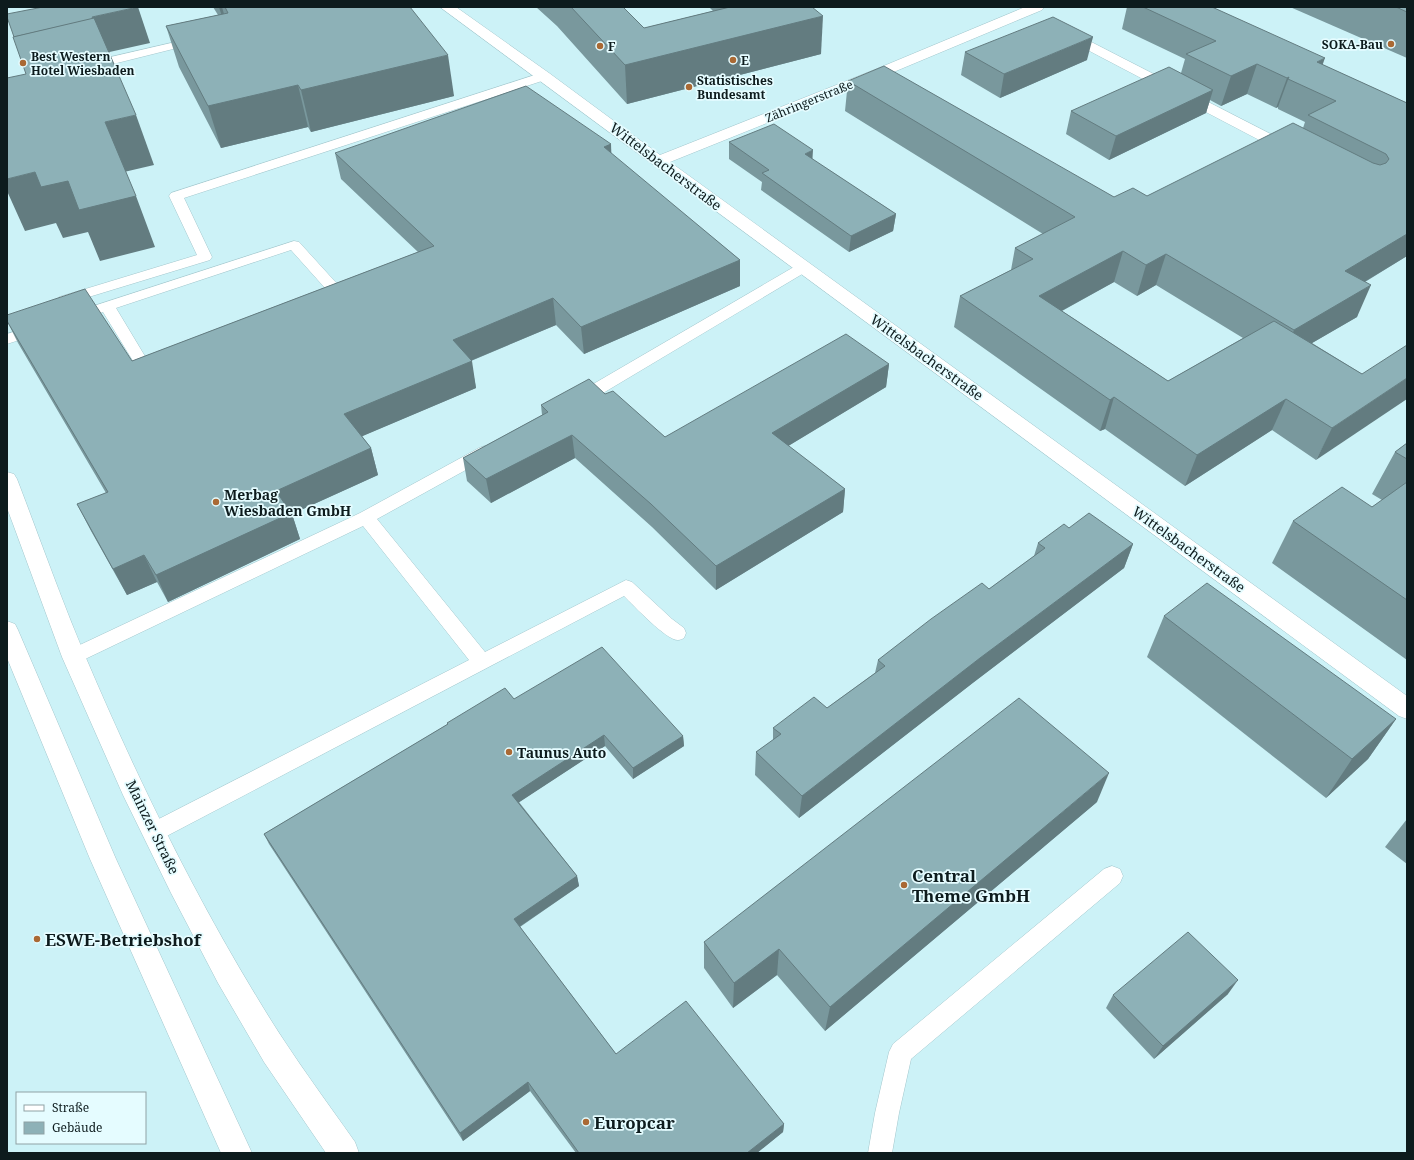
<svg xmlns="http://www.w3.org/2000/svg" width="1414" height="1160" font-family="'Noto Serif',serif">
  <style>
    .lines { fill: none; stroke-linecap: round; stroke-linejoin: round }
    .lane-casing { stroke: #a3c7cd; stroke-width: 1 }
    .street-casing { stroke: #a3c7cd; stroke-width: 1 }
    .primary-casing { stroke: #a3c7cd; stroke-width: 1 }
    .lane { fill: #fff; fill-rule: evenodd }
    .street { fill: #fff; fill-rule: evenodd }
    .primary { fill: #fff; fill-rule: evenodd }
    .wall { fill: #79989d; fill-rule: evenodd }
    .shaded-wall { fill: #637c80 }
    .building { fill: #8db1b7; stroke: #637c80 }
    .poi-dot { fill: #aa6934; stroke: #e5fcff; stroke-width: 1.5 }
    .labels { text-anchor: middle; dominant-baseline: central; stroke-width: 3.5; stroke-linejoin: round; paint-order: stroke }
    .far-poi-label { font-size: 12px; font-weight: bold; fill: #0d1b1d; stroke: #e5fcff; text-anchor: start }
    .far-street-label { font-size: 12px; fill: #0d1b1d; stroke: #e5fcff }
    .street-label { font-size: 14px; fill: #0d1b1d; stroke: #e5fcff }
    .poi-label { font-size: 14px; font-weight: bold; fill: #0d1b1d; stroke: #e5fcff; text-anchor: start }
    .near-poi-label { font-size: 17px; font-weight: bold; fill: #0d1b1d; stroke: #e5fcff; text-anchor: start }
  </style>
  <rect width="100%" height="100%" fill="#ccf2f7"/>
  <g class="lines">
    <defs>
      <g id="lane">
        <polygon points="197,37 201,38 203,40 201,42 89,70 85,69 83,66 85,63"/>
        <polygon points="544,72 548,73 550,76 548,79 184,198 212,257 210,260 69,303 64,304 59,303 57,300 59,297 197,255 169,196 171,193"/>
        <path d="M294,241L299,242L339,286L341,289C336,297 319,302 311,300L309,297L311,294L325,288L291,250L116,308L146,358L158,354L163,356L166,359C161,366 146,371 138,369L103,312L74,322L69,320L67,317L69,314Z"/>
        <polygon points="804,263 809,264 811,267 809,270 583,405 577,406 571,405 569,401 571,397 799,264"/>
        <polygon points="39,324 44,326 46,329 44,332 7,344 7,334"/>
        <path d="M485,446L491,448L493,452L491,456L377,519L485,652L626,580L632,582L672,619L684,628L686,633L684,638C682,639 680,640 678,640C667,641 633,605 624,596L161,839L154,841L147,839L143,832L147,825L469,660L363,526L81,661L74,663L67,661L65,656L67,651L360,513L479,448Z"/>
        <polygon points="1112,866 1120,869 1123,876 1120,883 911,1059 899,1113 892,1153 868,1153 875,1113 889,1052 893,1044 1104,869"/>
      </g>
      <g id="street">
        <polygon points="440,7 456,7 549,73 660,155 874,70 1025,7 1044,7 1042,10 884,76 670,162 1407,696 1407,719 1399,716"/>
        <polygon points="1064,28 1298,148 1300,151 1298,154 1292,156 1286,154 1059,35 1057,32 1059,29"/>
      </g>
      <g id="primary">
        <path d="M7,472L14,474L17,479C40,539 61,599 86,658C137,778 195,897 264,1009C292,1055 324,1098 355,1142L359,1153H326L264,1062L218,983L171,893L123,795L62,657L13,524L7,508Z"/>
        <polygon points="7,621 15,624 18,630 116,859 252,1153 221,1153 90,859 7,658"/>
      </g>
    </defs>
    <use href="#lane" class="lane-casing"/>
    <use href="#street" class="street-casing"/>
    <use href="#primary" class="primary-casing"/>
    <use href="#lane" class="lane"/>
    <use href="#street" class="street"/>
    <use href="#primary" class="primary"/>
  </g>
  <g class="wall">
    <polygon points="213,7 410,7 454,96 311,132 308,127 221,148 179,67 166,26 218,15"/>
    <polygon points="536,7 623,7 644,28 713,11 709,7 812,7 821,54 627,104 557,26"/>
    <path d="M1127,7H1212L1323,65L1407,103V256L1365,282L1357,317L1312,343L1362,374L1316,460L1272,430L1185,486L1105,429L1100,431L954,327L960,296L1011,270L1015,248L1043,234L845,111L848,81L1114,197L1147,196L1303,128L1305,122L1278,109V107L1276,108L1247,94L1221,106L1210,100L1206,113L1109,160L1066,134L1071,111L1181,73L1185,59L1122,29ZM1114,282L1137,296L1156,285L1243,338L1168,381L1062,311Z"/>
    <polygon points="1290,7 1407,7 1407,58"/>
    <polygon points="965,52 1087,60 1000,98 961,75"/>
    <polygon points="729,142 812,159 896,214 893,231 849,252 761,190 762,182 729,159"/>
    <polygon points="611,144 611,154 740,260 740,286 584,354 556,325 471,361 476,388 362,436 371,448 378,475 292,514 300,539 168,602 157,582 127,595 91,531 77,504 106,493 18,343 7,321 7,315 132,361 418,252 341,179 335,153"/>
    <polygon points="889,364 886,387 788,446 845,489 843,512 716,590 652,527 575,458 491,503 467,481 463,458 542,415 541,405 605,394 665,437"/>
    <polygon points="1407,443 1407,660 1272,563 1293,521 1372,507 1382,500 1372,494 1395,452"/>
    <polygon points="1069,528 1133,544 1124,568 974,682 799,818 755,775 756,752 773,740 773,728 827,708 875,673 878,660 989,589 1034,556 1038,543"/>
    <polygon points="1164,616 1396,719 1368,759 1326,798 1147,657"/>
    <polygon points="514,699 683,736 684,746 633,779 605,746 519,802 577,876 579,886 520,927 616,1054 784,1124 783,1132 757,1153 576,1153 530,1091 463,1141 269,844 264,834 448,724 447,723"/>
    <polygon points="1097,802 825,1031 777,975 733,1008 704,968 704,942"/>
    <polygon points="1407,819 1407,864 1385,847"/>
    <polygon points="1228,994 1154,1059 1106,1008 1113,995"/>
  </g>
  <g class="shaded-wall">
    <polygon points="138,7 150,43 105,53 92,17"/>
    <polygon points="219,7 222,7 228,28 226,29"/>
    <polygon points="823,16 821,54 627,104 625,65"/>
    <polygon points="1093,37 1087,60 1000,98 1004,74"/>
    <polygon points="448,55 454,96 311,132 301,90"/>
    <polygon points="1325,58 1314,88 1317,62"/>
    <polygon points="1257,64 1247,94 1221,106 1231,76"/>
    <polygon points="1289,77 1278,107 1276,108 1287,78"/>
    <polygon points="298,85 308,127 221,148 208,106"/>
    <polygon points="1213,90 1206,113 1109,160 1116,136"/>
    <polygon points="136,115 154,165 124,172 105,122"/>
    <polygon points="611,144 612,170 604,147"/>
    <polygon points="813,150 812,167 805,154"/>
    <polygon points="35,172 68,181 136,196 155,247 100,261 88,232 63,238 56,223 25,231 7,191 7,179"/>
    <polygon points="896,214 893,231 849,252 851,236"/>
    <polygon points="1407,234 1407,256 1331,302 1345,271"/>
    <polygon points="1123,251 1114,282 1032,327 1039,296"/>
    <polygon points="1166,254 1156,285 1137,296 1146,265"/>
    <polygon points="740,260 740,286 584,354 581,327"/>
    <polygon points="1371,285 1357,317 1281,361 1294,330"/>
    <polygon points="553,298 556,325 458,366 453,340"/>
    <polygon points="472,361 476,388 351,441 344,414"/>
    <polygon points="889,364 886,387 770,457 772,433"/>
    <polygon points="1407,378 1407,399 1316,460 1332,428"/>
    <polygon points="1114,397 1105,429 1100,431 1110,400"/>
    <polygon points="1286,399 1272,430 1185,486 1197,455"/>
    <polygon points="572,435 575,458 491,503 486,479"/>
    <polygon points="371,448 378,475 292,514 300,539 168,602 156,575 276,491"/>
    <polygon points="845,489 843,512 716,590 716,566"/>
    <polygon points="1133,544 1124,568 974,682 799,818 802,796 980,658"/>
    <polygon points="144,555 157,582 127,595 113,569"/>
    <polygon points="1396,719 1368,759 1326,798 1352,759"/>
    <polygon points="604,735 605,746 515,805 512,795"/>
    <polygon points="683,736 684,746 633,779 633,768"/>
    <polygon points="1109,773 1097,802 825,1031 830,1007"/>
    <polygon points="577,876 579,886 516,929 514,919"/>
    <polygon points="779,949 777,975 733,1008 734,983"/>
    <polygon points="1238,980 1228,994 1154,1059 1163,1046"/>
    <polygon points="528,1082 530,1091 463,1141 460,1133"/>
    <polygon points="784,1124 783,1132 757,1153 747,1153"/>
  </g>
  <g class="building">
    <polygon points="43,7 138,7 92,17 93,19 14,37 7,17 7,14"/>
    <polygon points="225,7 410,7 448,55 301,90 298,85 208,106 166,26 228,13"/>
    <polygon points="571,7 623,7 644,28 730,7 812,7 823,16 625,65"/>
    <polygon points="1143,7 1212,7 1325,58 1317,62 1407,103 1407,234 1345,271 1371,285 1294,330 1166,254 1146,265 1123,251 1039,296 1168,381 1274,321 1362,374 1407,345 1407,378 1332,428 1286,399 1197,455 1114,397 1110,400 960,296 1033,259 1015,248 1075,217 848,81 884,66 1114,197 1133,188 1147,196 1293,123 1373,163 1380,165 1386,163 1389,159 1386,154 1308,115 1336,101 1288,79 1289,77 1287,78 1257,64 1231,76 1186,54 1216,41"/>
    <polygon points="1396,7 1407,7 1407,12"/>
    <polygon points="1053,17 1093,37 1004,74 965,52"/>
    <polygon points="94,18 136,115 105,122 136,196 79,210 68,181 41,187 35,172 7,179 7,78 26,74 13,37"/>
    <polygon points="1169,67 1213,90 1116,136 1071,111"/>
    <polygon points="526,86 611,144 604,147 740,260 581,327 553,298 453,340 472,361 344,414 371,448 276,491 291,513 156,575 144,555 113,569 77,504 108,492 7,321 7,315 85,289 132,361 434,246 335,153"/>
    <polygon points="774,124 813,150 805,154 896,214 851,236 762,173 769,170 729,142"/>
    <polygon points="846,334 889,364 772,433 845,489 716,566 651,504 572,435 486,479 463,458 548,412 541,405 589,379 605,394 613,391 665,437"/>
    <polygon points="1407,443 1407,459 1395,452"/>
    <polygon points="1407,482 1407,600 1293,521 1342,487 1372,507"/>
    <polygon points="1089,513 1133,544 980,658 802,796 756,752 781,734 773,728 814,697 827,708 885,666 878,660 931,619 982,583 989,589 1045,548 1038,543 1064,524 1069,528"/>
    <polygon points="1207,583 1396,719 1352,759 1164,616"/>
    <polygon points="602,647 683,736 633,768 604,735 512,795 577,876 514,919 616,1054 686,1001 784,1124 747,1153 579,1153 528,1082 460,1133 264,834 448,724 447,723 505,688 514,699"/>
    <polygon points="1019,698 1109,773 830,1007 779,949 734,983 704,942"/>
    <polygon points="1188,932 1238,980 1163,1046 1113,995"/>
  </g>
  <g class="poi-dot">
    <circle cx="1391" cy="44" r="4"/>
    <circle cx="600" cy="46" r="4"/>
    <circle cx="733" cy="60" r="4"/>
    <circle cx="23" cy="63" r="4"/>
    <circle cx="689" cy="87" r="4"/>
    <circle cx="216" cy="502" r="4"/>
    <circle cx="509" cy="752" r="4"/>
    <circle cx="904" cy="885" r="4"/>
    <circle cx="37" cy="939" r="4"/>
    <circle cx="586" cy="1122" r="4"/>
  </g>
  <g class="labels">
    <g class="far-poi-label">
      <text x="1383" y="44" text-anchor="end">SOKA-Bau</text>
      <text x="608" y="46">F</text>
      <text x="31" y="56">Best Western<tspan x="31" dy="14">Hotel Wiesbaden</tspan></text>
      <text x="741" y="60">E</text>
      <text x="697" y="80">Statistisches<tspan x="697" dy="14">Bundesamt</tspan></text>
    </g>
    <g class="far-street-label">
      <text transform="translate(809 101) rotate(-22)">Zähringerstraße</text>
    </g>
    <g class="street-label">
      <text transform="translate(666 166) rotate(37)">Wittelsbacherstraße</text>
      <text transform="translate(927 357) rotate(36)">Wittelsbacherstraße</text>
      <text transform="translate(1189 549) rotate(36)">Wittelsbacherstraße</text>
      <text transform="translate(153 827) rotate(64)">Mainzer Straße</text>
    </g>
    <g class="poi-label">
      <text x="224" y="494">Merbag<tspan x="224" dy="16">Wiesbaden GmbH</tspan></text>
      <text x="517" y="752">Taunus Auto</text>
    </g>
    <g class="near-poi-label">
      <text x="912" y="875">Central<tspan x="912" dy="20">Theme GmbH</tspan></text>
      <text x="45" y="939">ESWE-Betriebshof</text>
      <text x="594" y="1122">Europcar</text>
    </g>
  </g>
  <rect width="1414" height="1160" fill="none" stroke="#0d1b1d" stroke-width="16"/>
  <rect x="16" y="1092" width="130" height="52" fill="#e5fcff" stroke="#8fa2a5"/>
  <rect x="24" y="1105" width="20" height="6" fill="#ffffff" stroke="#8fa2a5"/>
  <text x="52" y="1112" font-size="12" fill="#0d1b1d">Straße</text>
  <rect x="24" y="1122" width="20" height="12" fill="#8db1b7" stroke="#8fa2a5"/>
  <text x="52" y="1132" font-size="12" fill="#0d1b1d">Gebäude</text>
</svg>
